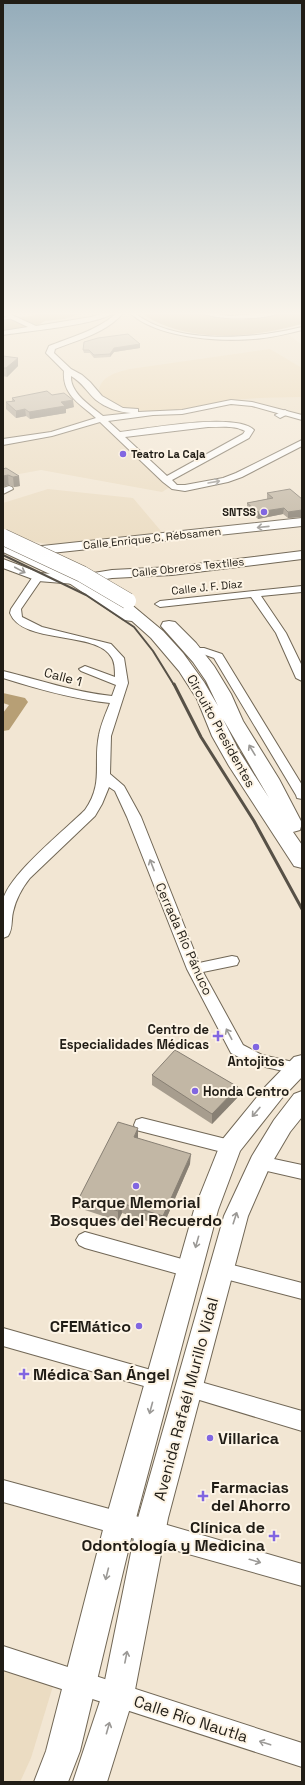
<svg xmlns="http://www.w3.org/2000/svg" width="305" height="1785" font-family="'Space Grotesk',sans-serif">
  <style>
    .built { fill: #ebdcc2 }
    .green { fill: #e8d2ac }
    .water { fill: #b79f75 }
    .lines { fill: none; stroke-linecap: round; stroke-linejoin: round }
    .river { fill: #b79f75; fill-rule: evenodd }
    .pedestrian-casing { stroke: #716756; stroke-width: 2 }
    .minor-casing { stroke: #716756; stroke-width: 2 }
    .tertiary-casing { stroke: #716756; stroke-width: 2 }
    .secondary-casing { stroke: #716756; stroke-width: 2 }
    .primary-casing { stroke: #716756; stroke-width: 2 }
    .pedestrian { fill: #fff; fill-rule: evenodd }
    .minor { fill: #fff; fill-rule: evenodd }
    .tertiary { fill: #fff; fill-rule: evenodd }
    .secondary { fill: #fff; fill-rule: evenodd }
    .primary { fill: #fff; fill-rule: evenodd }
    .rail-far1 { stroke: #575147; stroke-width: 2 }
    .rail { stroke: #575147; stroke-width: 3 }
    .primary-bridge-casing { stroke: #716756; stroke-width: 17; stroke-linecap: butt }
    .primary-bridge { stroke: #fff; stroke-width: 16 }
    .wall { fill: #a79d8e }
    .shaded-wall { fill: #888074 }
    .building { fill: #c2b7a5; stroke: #888074 }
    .oneway { stroke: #9b9996 }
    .poi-dot { fill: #8166e1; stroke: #fdf4e5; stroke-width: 1.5 }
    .labels { text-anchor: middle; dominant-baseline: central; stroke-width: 4; stroke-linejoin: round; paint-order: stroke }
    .far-poi-label { font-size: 11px; font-weight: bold; fill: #211d16; stroke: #fdf4e5; text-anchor: start }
    .far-street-label { font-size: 11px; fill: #211d16; stroke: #fdf4e5 }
    .street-label { font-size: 13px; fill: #211d16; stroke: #fdf4e5 }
    .poi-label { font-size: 13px; font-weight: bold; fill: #211d16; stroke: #fdf4e5; text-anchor: end }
    .near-poi-label { font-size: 16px; font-weight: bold; fill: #211d16; stroke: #fdf4e5; text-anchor: start }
    .near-street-label { font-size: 16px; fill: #211d16; stroke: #fdf4e5 }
  </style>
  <rect width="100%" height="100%" fill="#f2e6d3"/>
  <g class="built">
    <polygon points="40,311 205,311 287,333 302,345 302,415 255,402 235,400 197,409 102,419 117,438 170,487 162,492 41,470 3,477 3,319"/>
    <polygon points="48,489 133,498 166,537 59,546 31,541 3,529 3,503"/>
    <polygon points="3,1671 53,1686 31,1758 20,1782 3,1782"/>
  </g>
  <path class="green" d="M270,349L302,368V397C280,398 256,397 234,400C218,403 202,409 186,410C164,413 111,414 99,391C100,376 118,372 130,369Z"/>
  <g class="water">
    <polygon points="47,311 91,311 64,319 45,321 37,326 3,332 3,320 30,316"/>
    <path d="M138,311H195L218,318L242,320L292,311H302V324C249,339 184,344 138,311Z"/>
  </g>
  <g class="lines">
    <polygon class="river" points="3,693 25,698 28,702 9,730 3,731 3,713 9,705 3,703"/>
    <defs>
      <g id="pedestrian">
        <path d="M128,311H132C174,346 253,339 302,327V330C286,334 270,338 254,339C218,342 154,338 128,311Z"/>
        <path d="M199,311H204L221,315L231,316L285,311C269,320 215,322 199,311Z"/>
        <polygon points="11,316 13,318 3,320 3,318"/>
      </g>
      <g id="minor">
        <path d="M3,311L36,326L91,317L109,311H117C101,325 27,331 3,335V331L28,327L3,315Z"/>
        <path d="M119,311H125C107,333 80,339 55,349L54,353L71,369L82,375L90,382L102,396L123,408L138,409V412L182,410L231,400L252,402L302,415V420L252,406L231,404L182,414L153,415L108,421L120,432C146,429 236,412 254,430L249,438L172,480L177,485H185L223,478L236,473L302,440V446L242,477L228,482L185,491L172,489L163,482L100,422L52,436L3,445V439L51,432L96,418C80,404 62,395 64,371L46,353L49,346C74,336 99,330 119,311ZM71,376C82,382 87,392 96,400C106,408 119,412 131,413L103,416C91,406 70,393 71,376ZM208,427C221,427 234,425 245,431L243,434L167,476L125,437Z"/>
        <polygon points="9,486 12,487 13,489 3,494 3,488"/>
        <path d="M38,574L43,577L21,609L22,617L42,627L111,644L124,658L128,683L111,736L110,774L124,786L141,817L199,963L232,956L237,957L239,961L237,965L203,972L243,1045L262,1055L302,1064V1072L297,1074L252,1064L231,1053L187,969L127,817L115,791L109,787L102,804L95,816L30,878C22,888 16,899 13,912C11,920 13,929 8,936L3,938C3,926 1,912 3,901C7,876 66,829 85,810C104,783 93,764 99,735C101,724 106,713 110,703C73,699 38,689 3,678V671C40,680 74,692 112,696L116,685L81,671L79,669L85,666L115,677C115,671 115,663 112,658C98,630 22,645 10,613L11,609L34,575Z"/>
        <polygon points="302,586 302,592 261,596 286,633 302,666 302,681 296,678 276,633 251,597 160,607 155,604 160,601"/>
        <polygon points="194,648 204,648 222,654 302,785 302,799 297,798 296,795 214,658 203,654 190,653 189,651 190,649"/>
        <polygon points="142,1118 230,1140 236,1142 239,1147 236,1152 230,1154 136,1130 134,1125 136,1120"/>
        <polygon points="260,1156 302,1165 302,1179 254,1168 251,1163 254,1158"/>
        <polygon points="85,1232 189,1261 196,1263 198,1269 196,1275 189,1277 85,1248 79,1245 76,1240 79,1235"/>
        <polygon points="221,1262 302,1283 302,1299 214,1276 212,1270 214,1264"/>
        <polygon points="3,1328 158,1372 165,1374 168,1381 165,1388 158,1390 3,1346"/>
        <polygon points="190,1379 302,1411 302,1431 183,1395 180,1388 183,1381"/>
        <polygon points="3,1480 150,1520 302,1564 302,1586 3,1502"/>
        <polygon points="3,1646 302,1743 302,1767 3,1670"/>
      </g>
      <polygon id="tertiary" points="285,410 290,413 280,418 275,415"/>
      <g id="secondary">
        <polygon points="302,518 302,526 42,554 21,558 16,557 14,554 16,551 42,546"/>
        <polygon points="302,551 302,559 172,575 112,578 75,584 38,581 3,568 3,559 40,573 75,576 112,570 172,567"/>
        <polygon points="302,1055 302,1077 282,1098 240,1151 218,1210 135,1522 80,1751 68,1782 34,1782 46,1751 105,1522 194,1210 222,1140 266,1086 294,1057"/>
        <polygon points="302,1091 302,1117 290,1132 270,1166 248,1216 168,1518 134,1695 107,1782 73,1782 102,1695 138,1518 224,1216 252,1156 274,1120 294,1094"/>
      </g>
      <path id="primary" d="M3,541L81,577L117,600L127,601L163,631L183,653L204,682L218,706L206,681L193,662L161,626L163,622L169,621L175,622L196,643L214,666L231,694L243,721L279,779L302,823L300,830L293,832L302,845V868L294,866L229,766L212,736L197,699L179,671L151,638L132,621L124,620L69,583L3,552ZM223,719L269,798L239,751Z"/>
    </defs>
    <use href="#pedestrian" class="pedestrian-casing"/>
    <use href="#minor" class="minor-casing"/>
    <use href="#tertiary" class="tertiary-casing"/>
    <use href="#secondary" class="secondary-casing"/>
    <use href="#primary" class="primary-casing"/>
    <use href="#pedestrian" class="pedestrian"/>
    <use href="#minor" class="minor"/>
    <use href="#tertiary" class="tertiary"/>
    <use href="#secondary" class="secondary"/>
    <use href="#primary" class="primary"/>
    <polyline class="rail-far1" points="3,555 86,595 134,627 153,651 174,685"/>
    <polyline class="rail" points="174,684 201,737 254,821 302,909"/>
    <defs>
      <polyline id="primary-bridge" points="3,537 82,574 128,601"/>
    </defs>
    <use href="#primary-bridge" class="primary-bridge-casing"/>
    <use href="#primary-bridge" class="primary-bridge"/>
  </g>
  <g class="wall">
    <polygon points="140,344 140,348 114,352 110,357 94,358 90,353 84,353 83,350"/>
    <polygon points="3,356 18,366 7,377 3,376"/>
    <polygon points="52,395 74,407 66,409 66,413 30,419 26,416 16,418 6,409 6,402 12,401 12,398"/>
    <polygon points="6,468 20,486 14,487 9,485"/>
    <polygon points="267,493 302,499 302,517 288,518 283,514 258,519 247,509 247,503 267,499"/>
    <polygon points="152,1075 238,1097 212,1124 152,1085"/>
    <polygon points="190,1164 163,1226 122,1213 118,1221 79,1208 79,1198"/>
  </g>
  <g class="shaded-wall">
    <polygon points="140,344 140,348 114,352 110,357 110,354 114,348"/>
    <polygon points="18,358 18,366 7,377 6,368"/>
    <polygon points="73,400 74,407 66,409 66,413 30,419 29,412 61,402"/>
    <polygon points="25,409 26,416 16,418 16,411"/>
    <polygon points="8,475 9,485 3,487 3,476"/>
    <polygon points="19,476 20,486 14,487 13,477"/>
    <polygon points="284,508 283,514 258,519 258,512"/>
    <polygon points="302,510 302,517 288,518 288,512"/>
    <polygon points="238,1087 238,1097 212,1124 212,1114"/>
    <polygon points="138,1128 138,1138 134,1147 134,1137"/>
    <polygon points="191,1154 190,1164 163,1226 163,1216"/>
    <polygon points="121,1203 122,1213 118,1221 118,1211"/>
  </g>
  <g class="building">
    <polygon points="128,334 140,344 114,348 110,354 94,355 89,350 83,350 84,342 98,338"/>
    <polygon points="3,356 18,358 6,368 3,368"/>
    <polygon points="47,391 52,395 64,393 73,400 61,402 65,406 29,412 25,409 16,411 6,402 15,401 12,398"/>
    <polygon points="6,468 19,476 13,477 8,475 3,476 3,469"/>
    <polygon points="290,489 302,499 302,510 288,512 284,508 258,512 247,503 273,498 267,493"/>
    <polygon points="175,1050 238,1087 212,1114 152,1075"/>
    <polygon points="118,1122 138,1128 134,1137 191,1154 163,1216 121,1203 118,1211 79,1198"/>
  </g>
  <defs><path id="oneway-shaft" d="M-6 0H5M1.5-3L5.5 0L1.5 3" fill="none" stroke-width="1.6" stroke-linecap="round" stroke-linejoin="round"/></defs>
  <g class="oneway">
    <use href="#oneway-shaft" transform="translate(214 482) rotate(-10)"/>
    <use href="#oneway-shaft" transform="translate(263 527) rotate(174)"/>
    <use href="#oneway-shaft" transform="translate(20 570) rotate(28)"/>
    <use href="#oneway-shaft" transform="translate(252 750) rotate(-121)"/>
    <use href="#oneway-shaft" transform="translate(152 865) rotate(-111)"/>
    <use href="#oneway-shaft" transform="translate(229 1034) rotate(-118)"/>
    <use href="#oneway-shaft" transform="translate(256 1112) rotate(130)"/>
    <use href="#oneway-shaft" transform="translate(235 1218) rotate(-72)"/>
    <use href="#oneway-shaft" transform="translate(197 1242) rotate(106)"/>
    <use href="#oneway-shaft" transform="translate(151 1408) rotate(105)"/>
    <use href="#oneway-shaft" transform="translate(255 1561) rotate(16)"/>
    <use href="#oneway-shaft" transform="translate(107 1574) rotate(104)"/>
    <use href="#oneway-shaft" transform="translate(126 1657) rotate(-79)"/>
    <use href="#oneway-shaft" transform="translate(108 1728) rotate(-74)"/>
    <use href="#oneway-shaft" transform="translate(265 1743) rotate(-162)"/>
  </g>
  <linearGradient id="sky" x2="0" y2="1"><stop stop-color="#94acba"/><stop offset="0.56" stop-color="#f9f4eb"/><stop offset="1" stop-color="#f9f4eb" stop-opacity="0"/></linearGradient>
  <rect width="305" height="560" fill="url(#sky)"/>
  <g class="poi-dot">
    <circle cx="123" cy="454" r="4"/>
    <circle cx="264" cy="512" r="4"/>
    <path d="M216 1030h4v4h4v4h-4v4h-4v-4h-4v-4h4z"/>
    <circle cx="256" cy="1047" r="4"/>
    <circle cx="195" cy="1091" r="4"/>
    <circle cx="136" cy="1186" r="4"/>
    <circle cx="139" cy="1326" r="4"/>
    <path d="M22 1368h4v4h4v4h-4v4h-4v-4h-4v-4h4z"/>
    <circle cx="210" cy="1438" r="4"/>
    <path d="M201 1490h4v4h4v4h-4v4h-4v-4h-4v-4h4z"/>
    <path d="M272 1530h4v4h4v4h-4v4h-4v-4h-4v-4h4z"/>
  </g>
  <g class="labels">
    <g class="far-poi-label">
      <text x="131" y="454">Teatro La Caja</text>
      <text x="256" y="512" text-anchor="end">SNTSS</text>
    </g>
    <g class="far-street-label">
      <text transform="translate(152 538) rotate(-6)">Calle Enrique C. Rébsamen</text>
      <text transform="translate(188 567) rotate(-6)">Calle Obreros Textiles</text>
      <text transform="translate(207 587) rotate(-6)">Calle J. F. Díaz</text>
    </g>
    <g class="street-label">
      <text transform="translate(63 677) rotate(15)">Calle 1</text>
      <text transform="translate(221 731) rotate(61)">Circuito Presidentes</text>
      <text transform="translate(184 939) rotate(66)">Cerrada Río Pánuco</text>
    </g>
    <g class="poi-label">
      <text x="209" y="1029">Centro de<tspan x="209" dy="15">Especialidades Médicas</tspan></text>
      <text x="256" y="1061" text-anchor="middle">Antojitos</text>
      <text x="203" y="1091" text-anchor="start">Honda Centro</text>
    </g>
    <g class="near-poi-label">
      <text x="136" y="1202" text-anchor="middle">Parque Memorial<tspan x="136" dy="18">Bosques del Recuerdo</tspan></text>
      <text x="131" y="1326" text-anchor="end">CFEMático</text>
      <text x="33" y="1374">Médica San Ángel</text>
      <text x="218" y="1438">Villarica</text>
      <text x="211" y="1487">Farmacias<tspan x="211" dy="18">del Ahorro</tspan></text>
      <text x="265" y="1527" text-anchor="end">Clínica de<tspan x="265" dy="18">Odontología y Medicina</tspan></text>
    </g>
    <g class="near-street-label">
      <text transform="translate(186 1399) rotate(-75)">Avenida Rafaél Murillo Vidal</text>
      <text transform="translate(191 1719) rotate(18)">Calle Río Nautla</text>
    </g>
  </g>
  <rect width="305" height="1785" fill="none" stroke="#211d16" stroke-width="8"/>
</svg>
